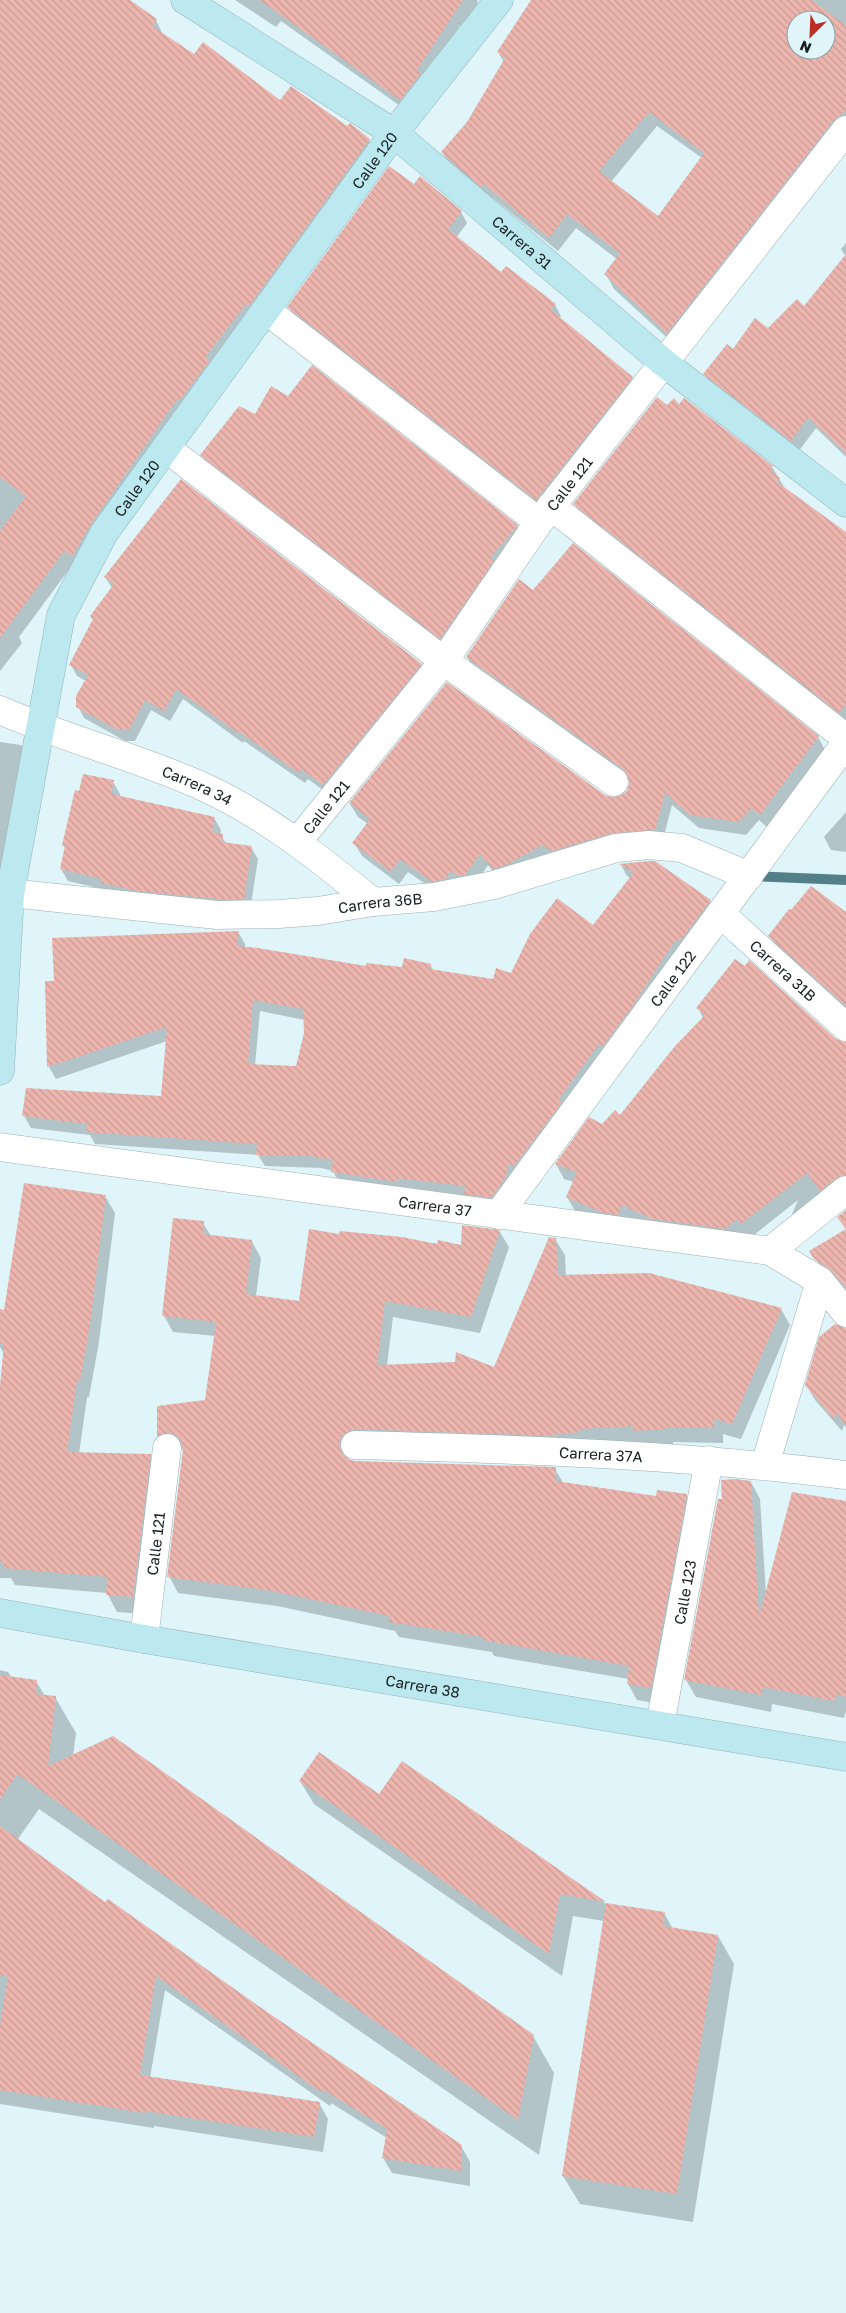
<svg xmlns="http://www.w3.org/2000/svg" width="846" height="2313" font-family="'Golos Text',sans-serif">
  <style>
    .shadow { fill: #0003; fill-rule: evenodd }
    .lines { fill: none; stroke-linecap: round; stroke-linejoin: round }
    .stream { stroke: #527f88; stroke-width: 10 }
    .building { fill: url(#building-back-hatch); fill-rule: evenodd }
    .street-casing { stroke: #9cb0b5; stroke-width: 29 }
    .secondary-casing { stroke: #9cb0b5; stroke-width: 29 }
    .street { stroke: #fff; stroke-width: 28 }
    .secondary { stroke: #bce8f0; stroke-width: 28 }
    .labels { text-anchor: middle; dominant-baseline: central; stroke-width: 4.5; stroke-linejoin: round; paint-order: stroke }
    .street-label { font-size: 15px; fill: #181f21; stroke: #dff5fa }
  </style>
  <defs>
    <pattern id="building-back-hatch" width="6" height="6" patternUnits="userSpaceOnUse" patternTransform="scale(1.25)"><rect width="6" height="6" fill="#ecb5ad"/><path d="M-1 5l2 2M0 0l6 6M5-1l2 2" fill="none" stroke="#ca9b95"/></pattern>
  </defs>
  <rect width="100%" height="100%" fill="#dff5fa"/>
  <g class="shadow">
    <polygon points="0,0 119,0 156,20 163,35 195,56 280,102 347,128 369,140 377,154 19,637 22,643 0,671"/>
    <polygon points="235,0 478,0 477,2 480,7 466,29 460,25 407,111 281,21 276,27"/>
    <path d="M533,0H846V133L676,346L614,289L606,274L617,259L576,228L558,251L493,198L490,201L451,167L442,152L468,123L504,62L498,52ZM796,20H826V50H796ZM657,126L702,158L659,217L611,182Z"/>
    <polygon points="414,185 461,212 467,223 456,238 501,274 555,305 561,316 559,319 632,378 638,389 543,510 295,318 289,307"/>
    <polygon points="846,243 846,457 816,428 798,452 712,386 705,374 733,351 804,308 846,257 841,249"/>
    <polygon points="679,405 772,467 786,490 846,533 846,725 583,518 575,504 667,406"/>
    <polygon points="256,416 517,526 523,537 447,649 208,466 202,455"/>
    <polygon points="105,577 421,664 427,675 330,795 308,779 305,783 244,741 243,743 183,699 170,721 151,710 135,741 125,741 84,718 78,706 86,681 77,676 71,665 94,620 91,617 112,588"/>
    <polygon points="533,592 818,737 825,750 768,828 759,820 746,835 699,828 672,805 662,843 501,882 488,865 473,888 440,894 408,872 399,884 362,856 354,843 368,824 358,817 350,804 604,796 613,799 621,797 627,792 630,781 475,670 467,657"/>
    <polygon points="0,742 21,745 29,758 0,874"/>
    <polygon points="113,782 120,794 120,797 214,818 221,830 220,835 227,844 251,847 258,859 250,911 107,890 68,881 61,869 66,849 63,845 80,793"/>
    <polygon points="846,812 846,852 831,850 824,837"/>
    <path d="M621,865L710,901L717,913L498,1209L340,1184L333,1171L321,1168L265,1166L258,1155L95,1144L90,1135L31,1128L24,1116L162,1098L167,1041L56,1079L49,1067L47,983H55L238,932L245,944V948L367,968H403L430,965L434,971L494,980L512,974L593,927L631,878L627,876ZM260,1011L305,1020L306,1033L297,1067L255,1065Z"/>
    <polygon points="846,914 846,1012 778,950 770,936"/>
    <polygon points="698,1008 846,1043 846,1185 800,1228 792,1214 798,1200 750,1238 746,1233 733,1243 575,1211 567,1197 574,1182 564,1179 556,1164 602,1126 621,1117 703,1018"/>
    <polygon points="105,1196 115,1213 99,1342 89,1397 87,1397 79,1454 150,1455 160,1472 143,1614 117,1612 107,1593 15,1585 11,1578 0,1578 0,1399 4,1354 0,1347 0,1326 5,1312"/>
    <polygon points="203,1223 211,1236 252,1242 261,1258 256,1296 300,1303 340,1235 462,1246 463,1227 500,1232 509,1247 480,1333 393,1317 387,1365 494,1368 555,1239 565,1255 566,1276 781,1309 790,1325 741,1439 723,1434 723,1443 673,1442 673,1445 644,1446 642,1442 350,1454 348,1460 354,1462 555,1469 564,1484 657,1497 686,1495 695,1511 660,1704 637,1700 628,1684 629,1679 494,1656 492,1652 399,1637 395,1631 277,1606 178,1593 169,1576 184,1450 178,1448 167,1452 158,1436 206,1401 216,1336 173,1332 164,1316"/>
    <polygon points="846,1235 846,1291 825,1274 817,1260"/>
    <polygon points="846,1329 846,1428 844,1425 842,1431 815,1400 806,1385"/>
    <polygon points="751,1482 760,1499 766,1594 846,1503 846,1711 844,1718 772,1704 771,1712 696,1697 686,1680 723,1501"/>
    <polygon points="0,1670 8,1672 12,1678 36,1681 45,1696 55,1697 76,1733 73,1756 533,2036 554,2073 539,2155 39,1809 18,1839 106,1904 461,2146 470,2162 470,2186 392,2173 383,2158 387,2138 331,2103 330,2106 165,1990 150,2078 319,2103 328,2119 323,2152 154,2126 154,2128 0,2104"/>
    <polygon points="402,1763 606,1904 664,1913 673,1929 718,1936 734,1964 693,2222 580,2204 563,2176 604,1921 573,1916 562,1976 314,1804 300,1781 380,1795"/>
  </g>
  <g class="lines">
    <polyline class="stream" points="753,876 846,880"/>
  </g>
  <g class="building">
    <polygon points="0,0 130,0 157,19 152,26 194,54 203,42 280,100 291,86 347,126 350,123 370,139 249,306 246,304 205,357 210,360 180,400 177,399 91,524 72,556 64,551 0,638 0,531 26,496 0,477"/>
    <polygon points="260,0 463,0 417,70 421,73 400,100"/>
    <path d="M531,0H812L846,26V110L834,120L667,333L604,274L620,253L567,214L549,238L484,184L481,187L441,152L467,122L505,58L497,52ZM796,20H826V50H796ZM649,112L704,153L658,216L599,171Z"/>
    <polygon points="389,166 414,184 420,176 462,211 448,229 501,272 506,266 556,304 551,310 633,377 536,500 287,307"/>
    <polygon points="846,254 846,453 808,417 791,441 703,374 727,344 733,349 755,318 768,328 797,299 804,306"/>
    <polygon points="312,365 518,525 490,558 494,561 440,639 200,455 239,406 255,414 271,386 288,396"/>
    <polygon points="657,397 667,405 674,398 679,404 684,398 773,466 770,470 780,478 777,482 846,532 846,704 839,713 573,504"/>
    <polygon points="181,479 422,664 323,785 301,769 299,773 238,731 237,732 176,689 164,711 145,700 129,730 118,730 76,707 76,696 88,675 69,665 93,619 90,616 114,584 104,577"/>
    <polygon points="573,543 819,736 760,815 751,808 739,822 690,815 665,793 655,830 612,833 552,851 542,845 506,865 493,869 480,854 465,875 459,876 451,871 445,879 432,882 400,859 391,872 352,843 370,819 349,803 447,682 605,795 612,797 620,796 627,791 629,784 628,776 623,769 466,657 519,579 533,590"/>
    <polygon points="83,774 114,780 111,794 215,817 212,832 223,834 222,842 252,846 244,899 218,899 137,891 101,883 102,879 60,869 65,846 62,845 75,790 79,791"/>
    <path d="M649,861H655L711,900L680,941L676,939L632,1007L603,1046L599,1044L558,1100L562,1102L514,1166L508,1164L506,1177L491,1198L464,1194L465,1186L398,1178V1182L331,1172L333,1159L314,1158V1156L256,1155L257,1144L86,1132L87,1124L22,1116L26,1088L161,1096L167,1027L47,1067L45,981H54L52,938L239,931L237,946L258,948L366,966V963L402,967L404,958L431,964L430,969L493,979L496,968L511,973L530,934L557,898L593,925L634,872L619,864ZM253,1000L303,1009L304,1033L296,1066L248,1064Z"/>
    <polygon points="811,886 846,912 846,1006 768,936 789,909 791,910"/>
    <polygon points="735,959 745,966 749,960 836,1039 846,1042 846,1175 836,1178 820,1191 808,1175 810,1171 741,1224 737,1219 725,1229 652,1219 622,1205 618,1215 603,1213 566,1197 577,1172 555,1164 589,1117 602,1124 615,1110 620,1115 675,1046 705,1015 696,1008"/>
    <polygon points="24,1183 106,1195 90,1324 80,1381 77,1380 67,1452 151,1454 133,1597 106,1595 107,1577 4,1568 4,1562 0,1561 0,1386 4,1344 0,1343 0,1309 4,1310"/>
    <polygon points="846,1210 846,1288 831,1270 814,1259 809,1251 846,1229 837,1217"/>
    <polygon points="173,1218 204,1221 203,1234 252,1240 246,1294 299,1301 309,1229 339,1234 340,1231 402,1237 437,1244 438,1240 461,1245 462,1225 500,1230 471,1317 385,1301 377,1365 455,1362 456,1352 494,1367 549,1237 556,1238 558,1275 649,1273 782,1308 732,1424 714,1419 714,1428 664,1427 665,1429 634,1431 634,1426 580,1429 580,1432 556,1434 556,1436 355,1429 347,1432 341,1437 339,1445 342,1453 347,1459 355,1461 556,1467 556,1481 656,1496 657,1490 687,1494 651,1688 627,1684 629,1666 483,1640 484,1637 389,1622 390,1616 267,1590 167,1577 183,1449 181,1441 176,1435 168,1432 157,1437 157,1406 205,1400 216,1322 162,1316"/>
    <polygon points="835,1324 846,1328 846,1425 836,1413 834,1419 805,1385 819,1337"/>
    <polygon points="736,1479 751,1481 759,1617 792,1492 846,1501 846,1697 836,1694 834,1701 763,1687 761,1695 684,1680 718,1499 722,1499 721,1480"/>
    <polygon points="0,1675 37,1680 36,1694 56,1696 48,1766 113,1736 534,2035 518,2120 17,1774 0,1800"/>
    <polygon points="319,1752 379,1794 402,1761 606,1902 560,1894 549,1954 299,1781"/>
    <polygon points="0,1826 105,1902 108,1899 257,2005 462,2145 461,2171 382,2158 387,2129 322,2089 321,2092 156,1976 140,2075 320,2102 314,2137 145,2111 145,2113 0,2090 0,2026 8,1976 0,1975"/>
    <polygon points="606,1903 665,1912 663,1926 718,1935 677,2194 562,2176"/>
  </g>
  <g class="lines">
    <defs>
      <g id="street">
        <polyline points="266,310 539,522"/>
        <polyline points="166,448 444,661 614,782"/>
        <polyline points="551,506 846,738"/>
        <path id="s1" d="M0,710C67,740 139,757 206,788C268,817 320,859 373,902"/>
        <path id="s2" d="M298,841L444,661L539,522L846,130"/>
        <path id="s3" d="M0,892L217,915L279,914L318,911L373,902L434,897L494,885L616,848L649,845L682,848L749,876"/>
        <path id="s4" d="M721,914L846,1027"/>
        <path id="s5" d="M0,1147L770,1251L820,1281L846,1313"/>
        <path id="s6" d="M498,1215L846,743"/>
        <polyline points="770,1251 846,1190"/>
        <path id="s7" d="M355,1445C519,1449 683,1455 846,1475"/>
        <polyline points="765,1465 820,1281"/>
        <path id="s8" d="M144,1639L167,1448"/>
        <path id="s9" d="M660,1725L709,1460"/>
      </g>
      <g id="secondary">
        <path id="s10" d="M185,0L394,133L664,363L846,503"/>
        <path id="s11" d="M0,1071L10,894L61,615L104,533L394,133L499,0"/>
        <path id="s12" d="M0,1613L144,1639L846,1757"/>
      </g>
    </defs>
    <use href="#street" class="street-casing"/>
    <use href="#secondary" class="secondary-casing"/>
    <use href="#street" class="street"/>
    <use href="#secondary" class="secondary"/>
  </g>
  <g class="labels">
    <g class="street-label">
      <text stroke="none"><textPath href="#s11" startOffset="1014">Calle 120</textPath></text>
      <text stroke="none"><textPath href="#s10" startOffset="416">Carrera 31</textPath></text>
      <text stroke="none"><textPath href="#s2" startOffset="449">Calle 121</textPath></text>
      <text stroke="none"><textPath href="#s11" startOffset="609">Calle 120</textPath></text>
      <text stroke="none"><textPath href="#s1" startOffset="211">Carrera 34</textPath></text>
      <text stroke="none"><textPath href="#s2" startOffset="44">Calle 121</textPath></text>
      <text stroke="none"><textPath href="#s3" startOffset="382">Carrera 36B</textPath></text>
      <text stroke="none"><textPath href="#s4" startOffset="84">Carrera 31B</textPath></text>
      <text stroke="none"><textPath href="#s6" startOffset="294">Calle 122</textPath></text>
      <text stroke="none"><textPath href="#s5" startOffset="439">Carrera 37</textPath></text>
      <text stroke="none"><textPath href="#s7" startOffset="246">Carrera 37A</textPath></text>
      <text stroke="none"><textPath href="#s8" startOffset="96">Calle 121</textPath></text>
      <text stroke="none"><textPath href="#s9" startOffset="135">Calle 123</textPath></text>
      <text stroke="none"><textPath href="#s12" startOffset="429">Carrera 38</textPath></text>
    </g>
  </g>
  <g transform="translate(811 35) rotate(204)"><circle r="24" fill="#dff5fa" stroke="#8f9fa3"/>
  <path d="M0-4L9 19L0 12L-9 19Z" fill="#bc2e24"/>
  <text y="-8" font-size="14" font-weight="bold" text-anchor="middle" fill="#181f21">N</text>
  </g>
</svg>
